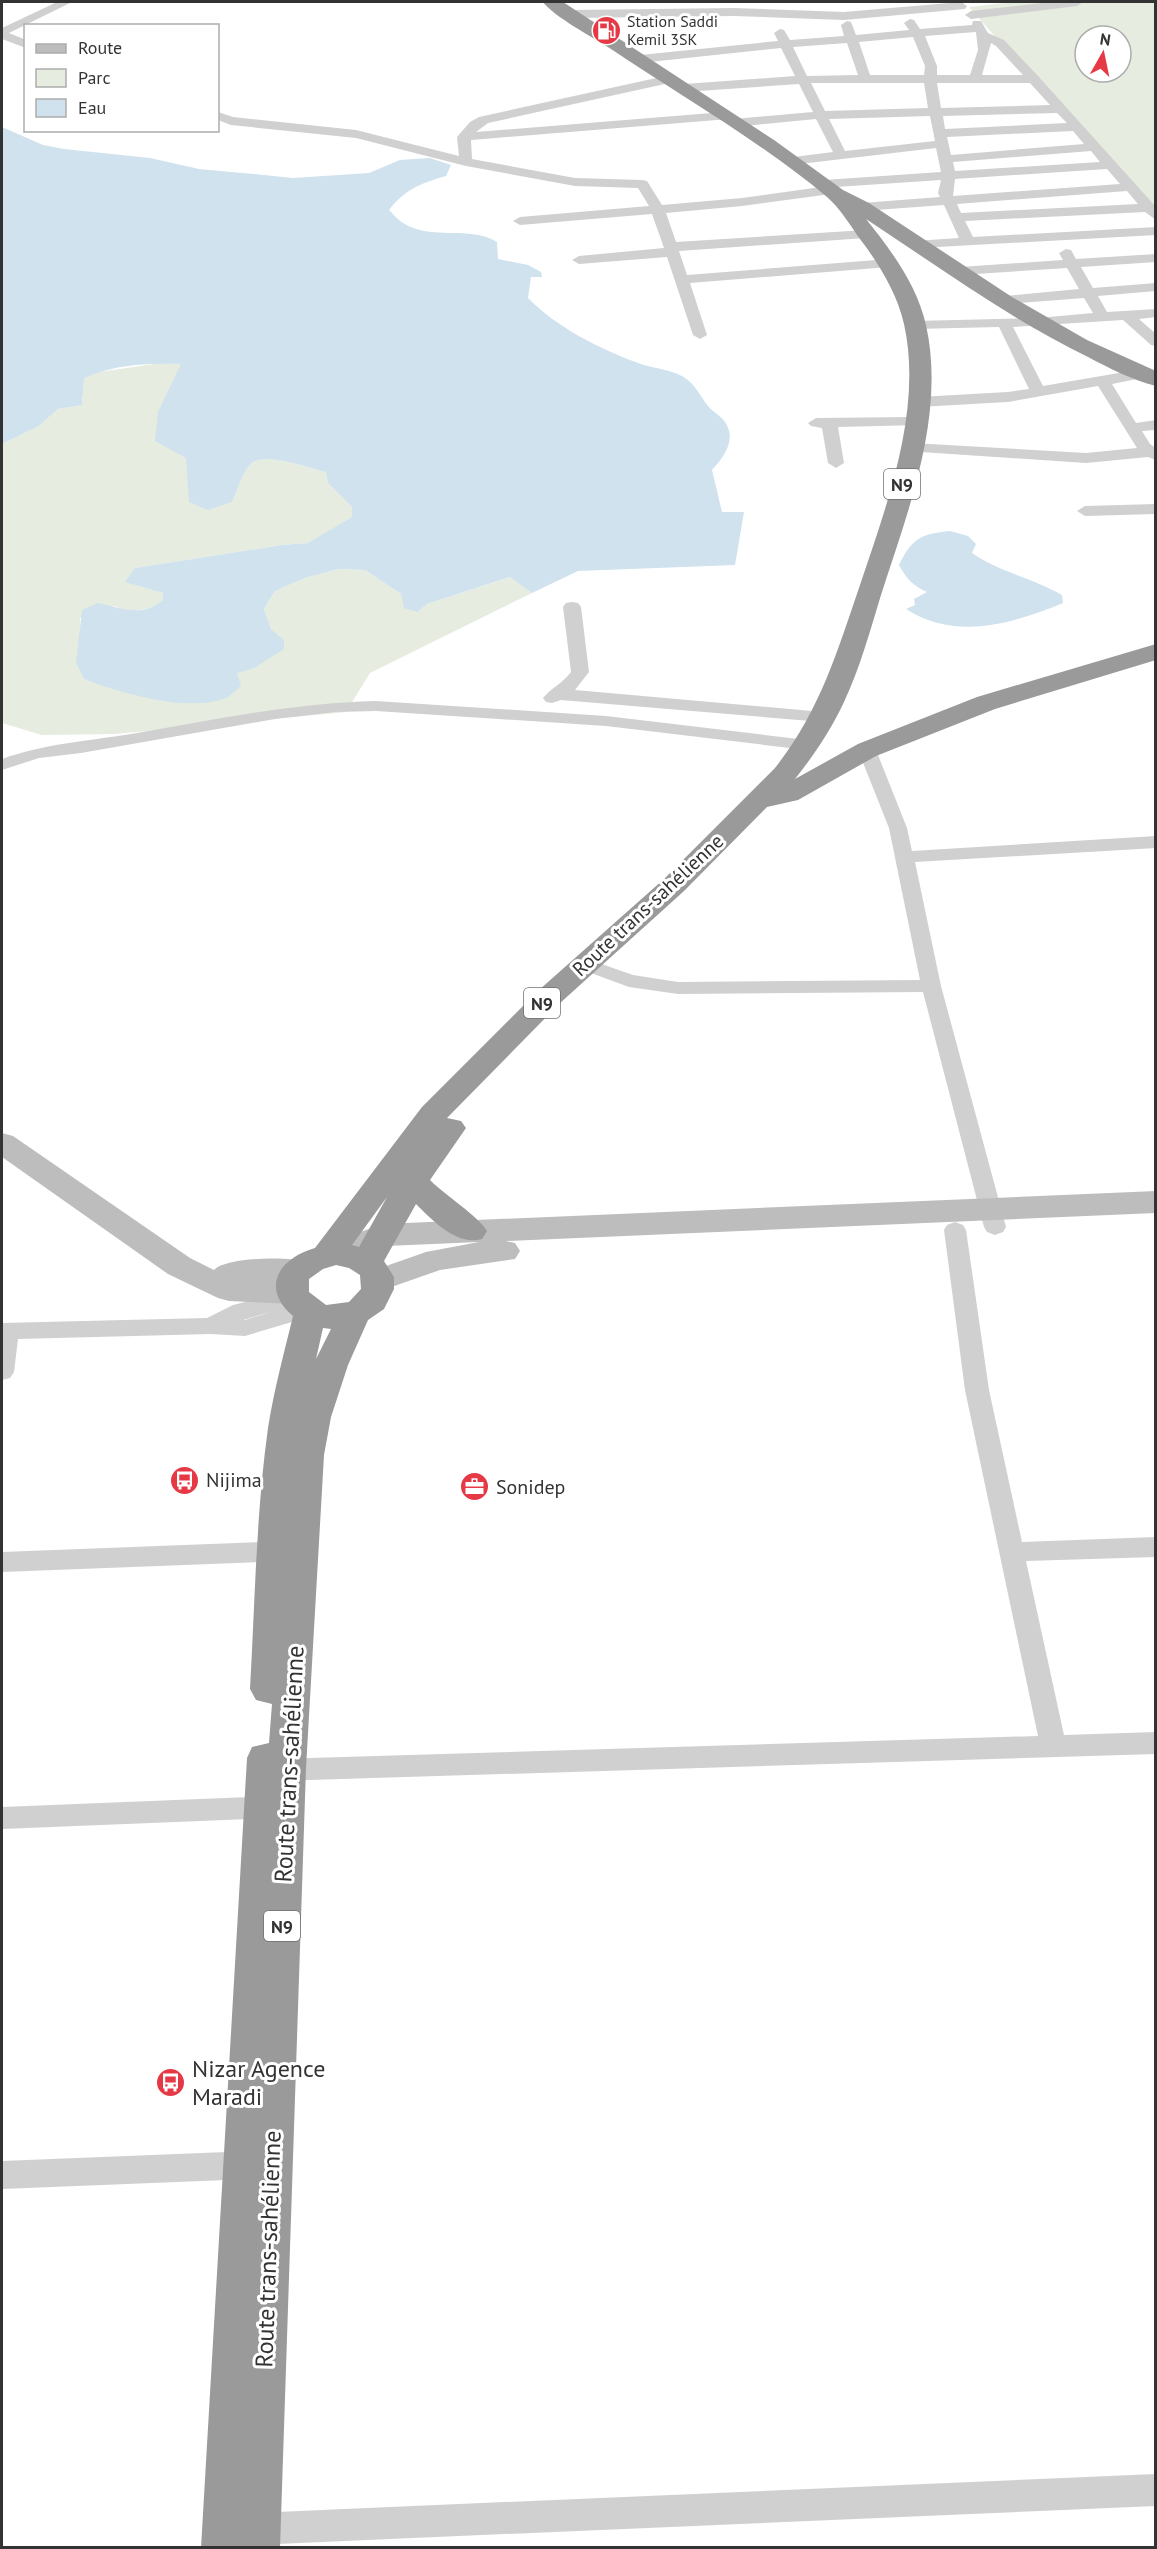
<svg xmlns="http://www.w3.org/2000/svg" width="1157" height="2549" font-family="'PT Sans',sans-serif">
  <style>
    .green { fill: #e6ecdf; fill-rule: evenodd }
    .water { fill: #cfe2ee }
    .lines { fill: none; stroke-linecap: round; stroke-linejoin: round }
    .street { fill: #d0d0d0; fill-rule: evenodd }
    .secondary { fill: #bdbdbd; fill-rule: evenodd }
    .highway { fill: #9a9a9a; fill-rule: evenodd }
    .labels { text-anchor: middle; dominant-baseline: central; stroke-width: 6; stroke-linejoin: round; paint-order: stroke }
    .far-poi-label { font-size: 16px; fill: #333; stroke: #fff; text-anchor: start }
    .shield { fill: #fff; stroke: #707070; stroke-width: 1.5 }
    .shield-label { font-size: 18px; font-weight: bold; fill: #333 }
    .street-label { font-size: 20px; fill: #333; stroke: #fff }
    .poi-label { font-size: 20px; fill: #333; stroke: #fff; text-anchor: start }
    .near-street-label { font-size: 24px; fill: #333; stroke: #fff }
    .near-poi-label { font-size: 24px; fill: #333; stroke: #fff; text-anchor: start }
  </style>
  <rect width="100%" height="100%" fill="#fff"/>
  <g class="green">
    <path d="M1013,2H1155V218L969,7ZM1085,36H1121V72H1085Z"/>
    <path d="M161,363L182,364L186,458L232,502C238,490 242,471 252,463C266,452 309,468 326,472L328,483L352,507V517L309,543L282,545L135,568L126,582L163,593V600L155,607L129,612L114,606L80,618L84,679L153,699L237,673L284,640L271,629L264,609L275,591L305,578L338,569L365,570L401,594L416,612L427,604L511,577L532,593L370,673L346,712L115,734L42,735L2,723V444L39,426L58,409L82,405L84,379L99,372Z"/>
  </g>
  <g class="water">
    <path d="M2,127L43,145L64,149L150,158L199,169L264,175L293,178L369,173L400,160L430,158L451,165L446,176C422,183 405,189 389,210C393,214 398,220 403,223C431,241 470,225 497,242L498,259L528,265L541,272L542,277H531L528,298C556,327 600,349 638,363C651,368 669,369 682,376C695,383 700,396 708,406C713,412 721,416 725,422C737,440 724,457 712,470L722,512H744L735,565L578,571L532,593L510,577L427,604L417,612L404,608L401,594L365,570L338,569L305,578L275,591L264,609L271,629L284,640V649L254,668L237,673L241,686C236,690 231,695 226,698C187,713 121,693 84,679L76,663L82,610L98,603C122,608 142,618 163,600V593L125,582L135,568L282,545L308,543L352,517V507L328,483L326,472C309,468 266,452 252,463C242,471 238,490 232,502L208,510L189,502L186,458L155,441L158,412L181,364C150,363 112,364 84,379L82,405L58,409L39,426L2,444Z"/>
    <path d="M950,531L968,536L976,544L972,553C999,572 1033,578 1062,595L1063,603C1012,624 956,641 906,609L915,605L914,599L927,592C913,586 906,578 899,565C912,538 921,534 950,531Z"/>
  </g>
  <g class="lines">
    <g class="street">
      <polygon points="57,2 72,2 9,33 26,40 26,48 2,39 2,28"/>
      <polygon points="961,2 967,6 965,9 844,20 734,16 571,18 565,14 571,10 734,8 844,12"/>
      <polygon points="1051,2 1083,2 1077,6 971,19 965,15 971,11"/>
      <path d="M910,19L914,20L920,29L972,25L973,21H981L988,33L1004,40L1038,76L1156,207V220L1145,212L965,221L973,237L1156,227V235L919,248L914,247L912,244L914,241L959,238L944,205L862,211L855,207L862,203L940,197L938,193L941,180L836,187L838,190L836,193L831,194L742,206L666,213L676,242L866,230L873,234L866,238L679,251L687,275L889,259L896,263L889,267L690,283L707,335L700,339L693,335L667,257L579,264L572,260L579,256L664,248L652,214L520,225L513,221L520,217L649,206L638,188L575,186L466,166L356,138L231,125L218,120V112L233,117L356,130L459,156L457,137L470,122L479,117L670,75L676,79L674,82L488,123L476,132L724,112L729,113L731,116L729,119L471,140L472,159L575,178L642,180L647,181L662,205L742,198L821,187L817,184L824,180L941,172L936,148L791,165L786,164L784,161L786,158L833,152L816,119L734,127L727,123L734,119L813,112L799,84L684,92L678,88L684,84L795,76L781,48L640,63L634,59L640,55L778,41L774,33L780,29L784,30L790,40L844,36L841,25L847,21L851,22L856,35L909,30L904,23ZM976,32L978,50L970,75H937V66L925,36ZM913,37L925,66L924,75H870L859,42ZM847,43L858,75L807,76L793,47ZM991,43L996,46L1023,75H982ZM811,83H924L928,108L825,111ZM937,83H1030L1050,105L941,108ZM1057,113L1067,123L945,129L943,116ZM930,116L935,141L845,151L829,119ZM1073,131L1084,144L951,155L947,137ZM1091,151L1100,162L955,171L953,162ZM1107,169L1120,184L953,196L955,179ZM1127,191L1138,204L961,213L957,204Z"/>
      <polygon points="1066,249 1071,250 1076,259 1156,254 1156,262 1081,267 1093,288 1156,283 1156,291 1098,296 1107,312 1156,309 1156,317 1139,319 1156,334 1156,346 1151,345 1123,320 1013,327 1043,386 1142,369 1147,371 1150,374 1147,377 1112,384 1136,423 1156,420 1156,430 1142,431 1150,444 1156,448 1156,460 1148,457 1086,463 906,451 904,448 912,443 1086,453 1137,448 1098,386 1008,402 918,407 910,402 918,397 1008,392 1029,389 999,327 915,329 908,325 915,321 1038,318 1093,313 1084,298 1006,304 999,300 1006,296 1079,289 1067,268 960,275 953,271 960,267 1063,260 1059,253"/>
      <polygon points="915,417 920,419 923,422 920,425 838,427 844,463 836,468 828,463 822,428 811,426 808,423 816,418"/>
      <polygon points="1156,504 1156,514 1085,516 1077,511 1085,506"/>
      <path d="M572,602L578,603L581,607L589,672L575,690L823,712L829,713L832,717L829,721L823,722L561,700L552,703L546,702L543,698C551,688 563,683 571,672L563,607L566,603Z"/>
      <path d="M376,701L606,716L807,740L813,741L816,745L813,749L807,750L606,726L376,711L336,712L275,719L81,753L39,758L2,770V759C43,744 88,741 131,734C213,720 293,703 376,701Z"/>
      <polygon points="867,745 873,746 876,750 907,828 912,851 1156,836 1156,848 915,862 941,986 1006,1227 1003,1232 995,1235 987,1232 984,1227 923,992 678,994 629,987 580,969 577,965 580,961 587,959 633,975 678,982 920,980 889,828 858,750 861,746"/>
      <polygon points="955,1222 963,1225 966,1230 989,1390 1022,1542 1156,1537 1156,1557 1026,1561 1064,1735 1156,1732 1156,1754 276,1781 267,1778 263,1770 267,1762 276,1759 1038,1736 965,1390 944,1230 947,1225"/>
      <path d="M293,1290L301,1292L304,1298L302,1303L312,1304L315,1310L312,1316L245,1336L211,1334L18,1339L14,1372L10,1378L2,1380V1323L207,1318L233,1305ZM274,1311L245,1320H243Z"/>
      <polygon points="288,1541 297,1544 300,1551 297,1558 288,1561 2,1572 2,1552"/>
      <polygon points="273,1796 282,1799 286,1807 282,1815 273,1818 2,1829 2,1807"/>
      <polygon points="252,2151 263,2155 267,2165 263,2175 252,2179 2,2189 2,2161"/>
      <polygon points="1156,2474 1156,2506 252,2545 240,2541 236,2529 240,2517 252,2513"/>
    </g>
    <g class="secondary">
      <path d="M2,1133L13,1136L190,1258L214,1270C228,1256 291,1257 309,1262L314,1270L309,1278L285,1281L303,1285L308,1293L303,1301L292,1304L229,1301L218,1298L168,1274L2,1157Z"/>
      <polygon points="1156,1191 1156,1213 506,1241 515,1243 520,1251 515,1259 440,1270 380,1291 369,1288 364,1280 369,1272 426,1252 479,1242 386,1246 326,1267 315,1264 310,1256 315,1248 383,1224"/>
    </g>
    <path class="highway" d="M543,2H563L774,140L843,190L869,203L1012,297L1087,340L1156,371V386C1132,380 1109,368 1088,357C1010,319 939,267 866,219C891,250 917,285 926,325C946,415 908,511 881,595C870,631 860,668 844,702C831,730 814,755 795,779L858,744L977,697L1156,644V660L995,709L876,756L798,800L767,807L684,891L559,1004L447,1118L461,1121L466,1128L430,1180C445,1195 478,1216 487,1231L482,1239C457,1246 433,1221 416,1204L384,1261L394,1277V1289L384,1309L368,1320L348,1365L331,1417L324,1455L306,1768L280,2548H201L247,1758L252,1747L269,1743L272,1704L256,1700L250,1689C255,1602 256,1514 268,1428C274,1390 284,1353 293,1316C260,1288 279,1258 315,1248L422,1107L539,990L664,879L775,768C820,711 837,652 860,585C887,504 923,410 904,324C897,293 879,264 860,239C850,225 840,208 827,197C763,143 681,96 611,49C594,38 553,16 543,2ZM387,1197L359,1247L352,1245ZM336,1265L349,1268L360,1275L361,1289L349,1302L326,1305L309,1292V1279L323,1269ZM323,1328L331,1329L316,1359Z"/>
  </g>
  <defs>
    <symbol id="fuel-disc" viewBox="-11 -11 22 22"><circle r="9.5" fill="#e63946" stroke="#fff"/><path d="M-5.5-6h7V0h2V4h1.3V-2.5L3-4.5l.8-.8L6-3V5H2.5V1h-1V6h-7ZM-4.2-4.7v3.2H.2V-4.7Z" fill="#fff"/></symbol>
    <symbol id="bus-disc" viewBox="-11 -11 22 22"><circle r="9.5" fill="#e63946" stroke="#fff"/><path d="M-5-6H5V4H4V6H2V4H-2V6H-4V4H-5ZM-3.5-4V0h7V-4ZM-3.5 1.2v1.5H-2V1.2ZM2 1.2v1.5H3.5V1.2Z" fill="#fff"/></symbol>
    <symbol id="office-disc" viewBox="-11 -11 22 22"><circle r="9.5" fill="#e63946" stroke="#fff"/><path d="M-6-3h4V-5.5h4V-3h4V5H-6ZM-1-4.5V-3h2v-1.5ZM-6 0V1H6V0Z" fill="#fff"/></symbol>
  </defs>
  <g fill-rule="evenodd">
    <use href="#fuel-disc" x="590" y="14" width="33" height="33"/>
    <use href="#bus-disc" x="168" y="1464" width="33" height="33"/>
    <use href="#office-disc" x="458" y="1470" width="33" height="33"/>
    <use href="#bus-disc" x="154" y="2066" width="33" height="33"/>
  </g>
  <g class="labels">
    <g class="far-poi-label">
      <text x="627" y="21">Station Saddi<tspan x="627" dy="18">Kemil 3SK</tspan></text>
    </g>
    <g class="shield">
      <rect x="884" y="469" width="36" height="30" rx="4.5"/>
      <rect x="524" y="988" width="36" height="30" rx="4.5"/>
      <rect x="264" y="1911" width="36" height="30" rx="4.5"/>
    </g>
    <g class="shield-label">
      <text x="902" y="484">N9</text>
      <text x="542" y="1003">N9</text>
      <text x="282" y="1926">N9</text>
    </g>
    <g class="street-label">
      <text transform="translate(648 905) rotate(-43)">Route trans-sahélienne</text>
    </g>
    <g class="poi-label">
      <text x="206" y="1480">Nijima</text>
      <text x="496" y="1487">Sonidep</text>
    </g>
    <g class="near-street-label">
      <text transform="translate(289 1764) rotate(-87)">Route trans-sahélienne</text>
      <text transform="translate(268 2249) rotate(-88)">Route trans-sahélienne</text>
    </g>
    <g class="near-poi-label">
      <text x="192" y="2068">Nizar Agence<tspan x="192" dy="28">Maradi</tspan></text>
    </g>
  </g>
  <rect width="1157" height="2549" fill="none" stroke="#333333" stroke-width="6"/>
  <rect x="24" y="24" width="195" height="108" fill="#ffffff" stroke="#adadad" stroke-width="1.5"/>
  <rect x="36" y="44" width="30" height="9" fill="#bdbdbd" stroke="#adadad" stroke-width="1.5"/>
  <text x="78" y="54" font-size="18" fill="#333333">Route</text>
  <rect x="36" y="69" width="30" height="18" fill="#e6ecdf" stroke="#adadad" stroke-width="1.5"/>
  <text x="78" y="84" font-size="18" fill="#333333">Parc</text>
  <rect x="36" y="99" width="30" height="18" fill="#cfe2ee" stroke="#adadad" stroke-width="1.5"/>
  <text x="78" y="114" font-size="18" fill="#333333">Eau</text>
  <g transform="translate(1103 54) rotate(9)"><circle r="28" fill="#ffffff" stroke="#adadad" stroke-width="1.5"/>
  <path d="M0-4.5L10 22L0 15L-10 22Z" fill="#e63946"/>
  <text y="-9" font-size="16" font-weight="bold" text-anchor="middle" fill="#333333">N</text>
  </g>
</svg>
